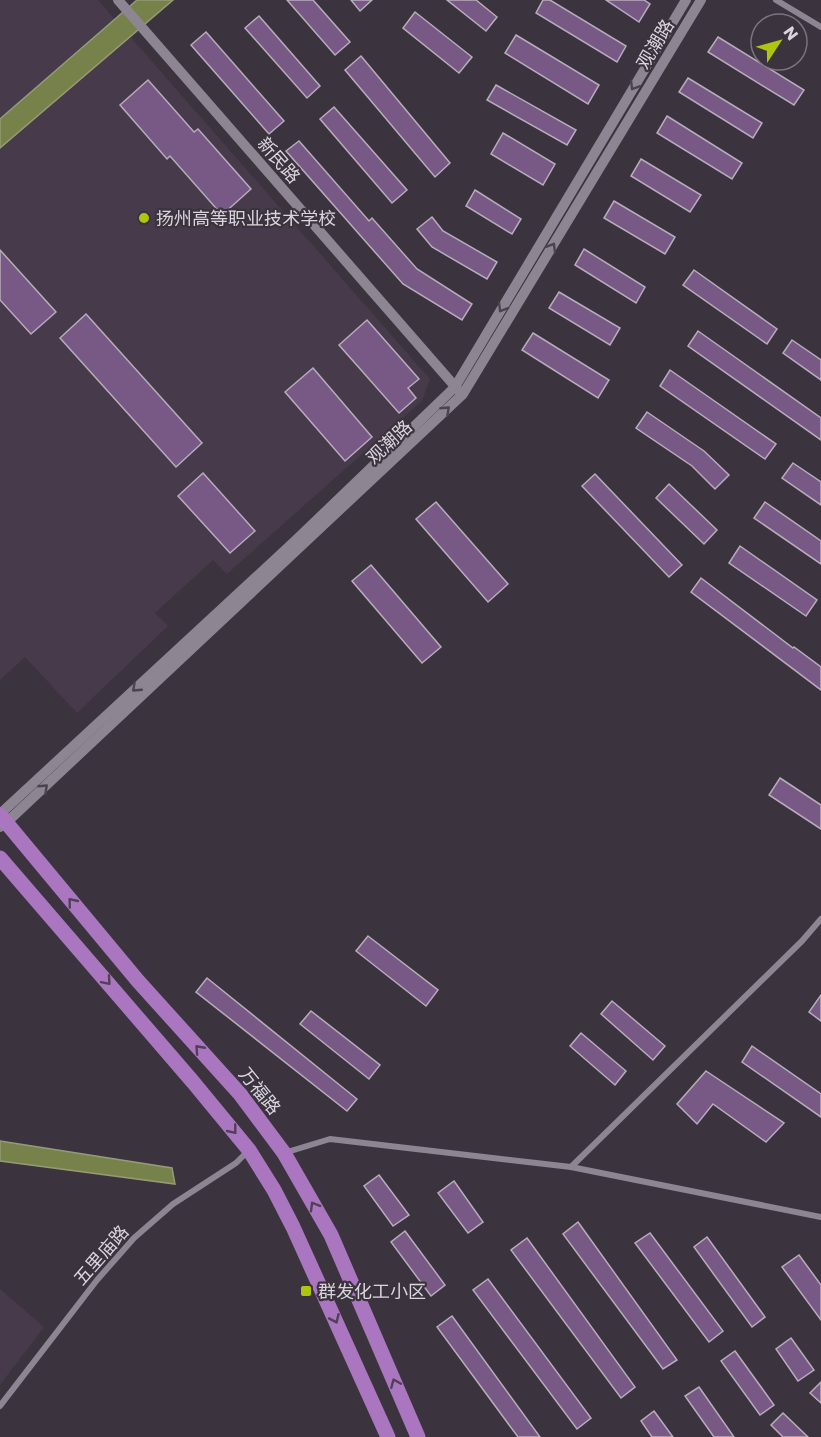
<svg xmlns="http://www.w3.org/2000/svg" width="821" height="1437" font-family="Poppins,'Noto Sans SC',sans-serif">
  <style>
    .built { fill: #463a4b }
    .water { fill: #77824b; stroke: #959b76; stroke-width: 1.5 }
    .building { fill: #785986; stroke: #b6adbb; stroke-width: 1.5 }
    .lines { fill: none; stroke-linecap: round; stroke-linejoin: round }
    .minor { stroke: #8e8593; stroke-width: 6 }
    .tertiary { stroke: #8e8593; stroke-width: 10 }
    .primary { stroke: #a976bf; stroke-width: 15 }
    .oneway { stroke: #4c434f }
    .oneway2 { stroke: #514058 }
    .poi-dot { fill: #adc60f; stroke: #3b333e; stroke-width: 2 }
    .labels { text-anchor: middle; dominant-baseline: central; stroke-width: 4.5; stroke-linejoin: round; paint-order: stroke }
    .street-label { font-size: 18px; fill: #dad5dc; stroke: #3b333e }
    .poi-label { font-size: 18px; fill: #dad5dc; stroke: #3b333e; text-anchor: start }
  </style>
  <rect width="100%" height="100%" fill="#3b333e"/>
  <g class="built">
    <polygon points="0,0 98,0 430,379 422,401 227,574 213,560 155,613 168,626 77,713 25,657 0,680"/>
    <polygon points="0,1289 44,1327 0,1385"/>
  </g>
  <g class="water">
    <polygon points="137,0 173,0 0,148 0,119"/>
    <polygon points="0,1141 172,1168 175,1184 0,1161"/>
  </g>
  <g class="building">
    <polygon points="287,0 313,0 350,42 335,55"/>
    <polygon points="351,0 372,0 360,11"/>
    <polygon points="447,0 476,0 497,17 486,31"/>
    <polygon points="543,0 550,0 626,46 617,62 536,13"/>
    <polygon points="606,0 644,0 650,4 639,22"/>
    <polygon points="415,12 472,57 459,73 403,28"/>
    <polygon points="259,16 320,86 307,98 245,28"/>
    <polygon points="206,32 284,121 269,134 191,45"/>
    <polygon points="516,35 599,85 588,104 505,53"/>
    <polygon points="718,37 804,90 794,105 708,52"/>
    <polygon points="361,56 450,163 435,177 345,70"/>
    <polygon points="688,78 762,123 753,138 679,92"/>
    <polygon points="148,80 194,132 198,129 251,189 222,215 170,156 167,159 120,105"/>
    <polygon points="496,85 576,130 567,145 487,100"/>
    <polygon points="334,107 407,190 392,203 320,119"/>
    <polygon points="667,116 742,163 732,179 657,133"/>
    <polygon points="503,133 555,164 543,185 491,154"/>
    <polygon points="299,141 369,221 372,218 417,269 472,304 462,320 403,284 286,151"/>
    <polygon points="641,159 701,195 690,212 631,176"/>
    <polygon points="475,190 521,219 512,234 466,206"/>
    <polygon points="614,201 675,237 665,254 604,218"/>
    <polygon points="432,217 443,231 497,262 487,279 432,247 417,229"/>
    <polygon points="584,249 645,287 636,303 575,265"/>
    <polygon points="0,250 56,312 31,334 0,300"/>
    <polygon points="694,270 777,329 767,344 683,285"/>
    <polygon points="559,292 620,328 610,345 549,308"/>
    <polygon points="86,314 202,443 176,467 60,338"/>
    <polygon points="367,320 419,379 408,388 416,398 399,413 339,345"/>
    <polygon points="698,331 821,418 821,440 688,346"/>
    <polygon points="533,333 609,380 598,398 522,350"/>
    <polygon points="792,340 821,360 821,380 783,353"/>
    <polygon points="313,368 372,437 345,461 285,392"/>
    <polygon points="670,370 776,444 765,459 660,386"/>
    <polygon points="647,412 704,451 729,475 715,489 692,466 636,428"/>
    <polygon points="793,463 821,482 821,505 782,478"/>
    <polygon points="203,473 255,531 230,553 178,496"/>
    <polygon points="595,474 682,565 669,577 582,486"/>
    <polygon points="669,484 717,530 704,544 656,498"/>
    <polygon points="436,502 508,584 488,602 416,519"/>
    <polygon points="765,502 821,541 821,564 754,518"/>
    <polygon points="740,546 817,600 806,616 729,563"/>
    <polygon points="371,565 441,647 422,663 352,581"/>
    <polygon points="701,578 793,648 794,647 821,667 821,690 691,592"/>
    <polygon points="780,778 821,805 821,829 769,795"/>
    <polygon points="368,936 438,990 426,1006 356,951"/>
    <polygon points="207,978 357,1099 347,1111 196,992"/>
    <polygon points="821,995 821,1021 809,1012"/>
    <polygon points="612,1001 665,1046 653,1060 601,1014"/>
    <polygon points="311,1011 380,1065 369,1079 300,1024"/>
    <polygon points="581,1033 626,1071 615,1085 570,1046"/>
    <polygon points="752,1046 821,1094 821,1117 742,1062"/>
    <polygon points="706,1071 784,1123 766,1142 713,1104 697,1124 677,1104"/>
    <polygon points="379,1175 409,1215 393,1226 364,1186"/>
    <polygon points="454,1181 483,1222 468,1233 438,1193"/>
    <polygon points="578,1222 677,1360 663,1369 563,1234"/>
    <polygon points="405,1231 445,1285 431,1296 391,1242"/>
    <polygon points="650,1233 723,1331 709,1342 635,1243"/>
    <polygon points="707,1237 765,1317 752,1327 694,1247"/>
    <polygon points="527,1238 635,1387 621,1398 511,1250"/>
    <polygon points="799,1255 821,1285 821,1320 782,1267"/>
    <polygon points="488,1279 591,1418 577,1429 473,1290"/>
    <polygon points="452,1316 540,1437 518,1437 437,1327"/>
    <polygon points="791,1338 814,1370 798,1381 776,1349"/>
    <polygon points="735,1351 774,1405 760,1415 721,1361"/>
    <polygon points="821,1382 821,1403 810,1393"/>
    <polygon points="699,1387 734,1437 714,1437 685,1396"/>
    <polygon points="654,1411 673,1437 652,1437 641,1421"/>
    <polygon points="783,1413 808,1437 783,1437 771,1425"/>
  </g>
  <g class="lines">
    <g class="minor">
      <polyline points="776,0 821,27"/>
      <polyline points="284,1153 330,1139 571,1167 821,1217"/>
      <polyline points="571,1167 802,941 821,919"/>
      <polyline points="0,1406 97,1280 134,1238 173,1204 236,1163 249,1150"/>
    </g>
    <g class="tertiary">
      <polyline points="118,0 459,391"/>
      <polyline points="0,814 295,541 455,387 686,0"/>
      <polyline points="0,827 7,822 463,394 701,0"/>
    </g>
    <g class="primary">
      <polyline points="0,815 138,981 240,1094 284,1153 331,1235 418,1437"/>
      <polyline points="0,858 193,1082 249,1150 274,1190 293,1227 388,1437"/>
    </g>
  </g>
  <defs><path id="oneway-chevron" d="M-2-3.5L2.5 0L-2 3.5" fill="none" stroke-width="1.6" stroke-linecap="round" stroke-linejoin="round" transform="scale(1.5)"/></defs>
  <g class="oneway">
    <use href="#oneway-chevron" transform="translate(634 86) rotate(121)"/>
    <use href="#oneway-chevron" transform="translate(552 247) rotate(-59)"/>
    <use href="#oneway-chevron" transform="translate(502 308) rotate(121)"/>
    <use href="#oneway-chevron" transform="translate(446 410) rotate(-43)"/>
    <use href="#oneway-chevron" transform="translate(136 688) rotate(137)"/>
    <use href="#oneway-chevron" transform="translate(44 788) rotate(-43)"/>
  </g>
  <g class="oneway2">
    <use href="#oneway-chevron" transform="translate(72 902) rotate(-129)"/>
    <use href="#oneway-chevron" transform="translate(107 981) rotate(49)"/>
    <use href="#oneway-chevron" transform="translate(199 1049) rotate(-132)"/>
    <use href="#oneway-chevron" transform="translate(233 1130) rotate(51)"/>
    <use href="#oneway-chevron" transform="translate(314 1206) rotate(-120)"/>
    <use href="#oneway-chevron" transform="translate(335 1319) rotate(66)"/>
    <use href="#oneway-chevron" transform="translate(395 1383) rotate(-113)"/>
  </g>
  <g class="poi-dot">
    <circle cx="144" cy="218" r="6"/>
    <rect x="300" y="1285" width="12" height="12" rx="3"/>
  </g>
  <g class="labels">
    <g class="street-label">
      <text transform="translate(655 44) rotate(-59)">观潮路</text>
      <text transform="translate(279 160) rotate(49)">新民路</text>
      <text transform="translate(389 442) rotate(-43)">观潮路</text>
      <text transform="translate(260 1091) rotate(51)">万福路</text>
      <text transform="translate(101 1255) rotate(-49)">五里庙路</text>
    </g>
    <g class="poi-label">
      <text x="156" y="218">扬州高等职业技术学校</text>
      <text x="318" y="1291">群发化工小区</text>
    </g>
  </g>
  <g transform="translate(779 42) rotate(54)"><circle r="28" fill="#3b333e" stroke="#7b747d" stroke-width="1.5"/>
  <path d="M0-4.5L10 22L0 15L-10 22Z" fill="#adc60f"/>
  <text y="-9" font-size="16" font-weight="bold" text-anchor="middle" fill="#dad5dc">N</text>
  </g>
</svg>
